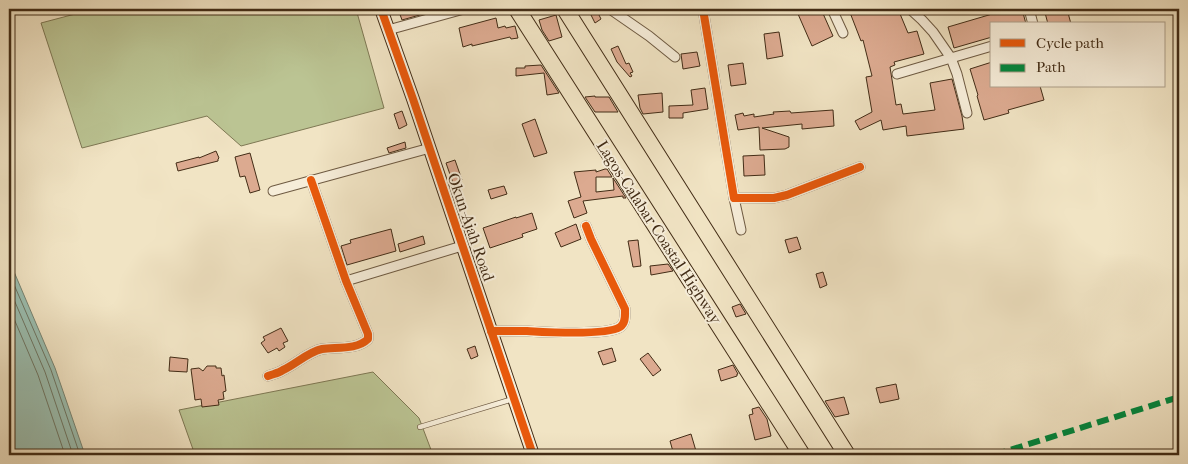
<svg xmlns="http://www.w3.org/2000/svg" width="1188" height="464" font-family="'IM FELL French Canon',serif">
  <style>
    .green { fill: #bbc493; stroke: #7e7854 }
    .water { fill: #9bbfb1; stroke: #778473 }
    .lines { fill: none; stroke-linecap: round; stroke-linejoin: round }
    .shore { stroke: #6e7664; stroke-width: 1 }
    .building { fill: #dcaa90; stroke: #422c16 }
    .lane-casing { stroke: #6e5a42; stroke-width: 6 }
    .street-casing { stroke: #6e5a42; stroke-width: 11 }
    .secondary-casing { stroke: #422c16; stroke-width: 14 }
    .highway-casing { stroke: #422c16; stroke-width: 18 }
    .lane { stroke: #f6edd9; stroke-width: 4.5 }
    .street { stroke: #f6edd9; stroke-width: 9 }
    .secondary { stroke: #f6edd9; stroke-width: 12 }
    .highway { stroke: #f1e4c4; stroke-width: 16 }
    .quiet { stroke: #00873e; stroke-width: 6; stroke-dasharray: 12 6; stroke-linecap: butt }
    .cycleway-casing { stroke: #f6edd9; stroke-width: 11 }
    .cycleway { stroke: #e8590c; stroke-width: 8 }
    .labels { text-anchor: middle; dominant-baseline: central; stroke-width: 4; stroke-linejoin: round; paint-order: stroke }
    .street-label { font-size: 16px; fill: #422c16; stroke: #f6edd9 }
  </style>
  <rect width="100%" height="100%" fill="#f1e4c4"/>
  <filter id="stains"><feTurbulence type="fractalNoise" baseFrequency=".004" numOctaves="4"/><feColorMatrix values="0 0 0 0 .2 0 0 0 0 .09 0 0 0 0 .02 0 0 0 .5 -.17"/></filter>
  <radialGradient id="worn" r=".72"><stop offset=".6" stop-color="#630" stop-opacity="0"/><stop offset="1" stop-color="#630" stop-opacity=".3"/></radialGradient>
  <g class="green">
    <polygon points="94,9 356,9 384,108 241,146 207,116 82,148 41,23"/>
    <polygon points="373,372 419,418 433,455 195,455 179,410"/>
  </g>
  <polygon class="water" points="9,260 55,368 85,455 9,455"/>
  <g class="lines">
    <g class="shore">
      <polyline points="9,273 51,370 80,455"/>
      <polyline points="9,288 45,372 73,455"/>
      <polyline points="9,307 38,375 65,455"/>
    </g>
  </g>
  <g class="building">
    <polygon points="398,9 441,9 402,20"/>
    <polygon points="588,9 596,9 601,19 595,23"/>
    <polygon points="810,9 821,9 833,36 812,46 798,14"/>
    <polygon points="853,9 898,9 908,33 917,31 924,54 894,62 895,65 890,67 896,105 901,104 903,114 935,110 930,83 952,79 962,116 964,129 907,136 906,126 883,130 881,120 860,130 855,121 872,112 866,77 872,76 863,40 861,41 849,10"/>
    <polygon points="998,9 1022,9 1026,24 992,24 992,37 954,48 948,27 999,12"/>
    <polygon points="1044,9 1067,9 1071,24 1048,24"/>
    <polygon points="556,15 562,37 549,41 542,30 539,20"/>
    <polygon points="496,18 498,28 505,26 506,28 515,26 518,38 511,39 510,37 472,46 472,44 463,47 459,28"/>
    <polygon points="779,32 783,56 767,59 764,34"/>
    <polygon points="618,46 626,64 629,63 633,72 630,73 632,76 630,77 617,62 611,49"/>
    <polygon points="697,52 700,66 683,69 681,54"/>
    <polygon points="992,62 992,86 1040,86 1044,100 1008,110 1009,113 984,120 977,96 978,95 970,69"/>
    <polygon points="743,63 746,84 731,86 728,65"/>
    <polygon points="541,65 559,93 547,95 544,73 516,76 516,68 525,68 525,66"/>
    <polygon points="705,88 708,109 683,113 683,118 669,118 669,106 693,105 691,90"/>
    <polygon points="662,93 663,112 643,114 640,108 638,95"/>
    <polygon points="595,96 595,97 609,97 618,112 595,112 585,97"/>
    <polygon points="833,110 834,126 802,129 802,124 762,128 789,137 789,147 785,149 760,150 759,127 738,130 735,115 743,113 744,116 754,114 754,117 774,114 773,112 790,111 791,113"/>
    <polygon points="402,111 407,125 399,129 394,114"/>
    <polygon points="535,119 547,153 534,157 522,124"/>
    <polygon points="405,142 406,148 389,153 387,148"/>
    <polygon points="216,151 219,158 218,159 218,161 178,171 176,163 199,157 199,158"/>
    <polygon points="250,153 260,190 250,193 245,176 240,177 235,157"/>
    <polygon points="764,155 765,175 744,176 743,156"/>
    <polygon points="455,160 462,180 453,183 446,163"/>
    <polygon points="605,169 607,169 612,177 596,177 596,192 614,190 613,178 626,198 623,198 623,196 583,201 587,213 574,218 568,201 581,197 574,172 596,170 596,172"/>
    <polygon points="504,186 507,194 491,199 488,190"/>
    <polygon points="532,213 537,229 522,234 523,237 490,248 483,228 516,217 516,218"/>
    <polygon points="576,224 581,239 561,247 555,233"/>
    <polygon points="391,229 396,251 347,265 341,246 351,243 350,240"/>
    <polygon points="423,236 425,244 400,252 398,244"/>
    <polygon points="797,237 801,249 789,253 785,240"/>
    <polygon points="638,240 641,266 633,267 628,241"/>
    <polygon points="668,264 673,271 651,275 650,266"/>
    <polygon points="823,272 827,285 820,288 816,274"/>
    <polygon points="740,304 746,314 736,317 732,307"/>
    <polygon points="281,328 288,341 283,343 285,347 279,351 277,348 268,353 261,343 265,340 263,337"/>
    <polygon points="475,346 478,356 471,359 467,349"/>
    <polygon points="612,348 616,361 603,365 598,352"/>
    <polygon points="648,353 661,370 653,376 640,359"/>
    <polygon points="170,357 188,359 187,372 169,371"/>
    <polygon points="733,365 738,374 737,374 737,376 721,381 718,370"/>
    <polygon points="207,366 216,366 216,368 221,368 222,376 224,375 226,391 223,392 224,399 218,400 219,405 202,407 201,399 195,400 191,369 199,368 203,371"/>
    <polygon points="896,384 899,399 880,403 876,388"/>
    <polygon points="844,397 849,414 835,417 825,401"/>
    <polygon points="759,407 767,419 771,436 755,440 749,415 753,414 752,409"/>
    <polygon points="691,434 696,451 681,455 674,455 670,441"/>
  </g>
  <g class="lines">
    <defs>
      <polyline id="lane" points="420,427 513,399"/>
      <g id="street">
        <polyline points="610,9 649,36 675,57"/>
        <polyline points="703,9 734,198 774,198 787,195 860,167"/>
        <polyline points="832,9 843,33"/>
        <polyline points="910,9 922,20 933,32 951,58 992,46"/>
        <polyline points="1029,9 1033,24"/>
        <polyline points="388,30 464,9"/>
        <polyline points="897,74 951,58 957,74 967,113"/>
        <polyline points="273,191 430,148"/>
        <polyline points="734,198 741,230"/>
        <polyline points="346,281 462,246"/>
        <path d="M491,331C503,331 515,331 527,331C545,332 606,336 620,327C626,323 625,315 625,309L591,239L586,226"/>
        <path d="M268,376C273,374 279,373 283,370C296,364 308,352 322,349C337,347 357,350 368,339V334L346,281L311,180"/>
      </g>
      <polyline id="secondary" points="381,9 413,99 533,455"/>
      <g id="highway">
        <polyline points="517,9 802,455"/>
        <polyline points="565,9 847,455"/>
      </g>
    </defs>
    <use href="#lane" class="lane-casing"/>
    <use href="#street" class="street-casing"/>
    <use href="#secondary" class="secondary-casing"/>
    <use href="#highway" class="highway-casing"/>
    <use href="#lane" class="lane"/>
    <use href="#street" class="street"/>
    <use href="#secondary" class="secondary"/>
    <use href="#highway" class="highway"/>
    <polyline class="quiet" points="994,455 1179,397"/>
    <defs>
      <g id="cycleway">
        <polyline points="381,9 413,99 533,455"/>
        <polyline points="703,9 734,198 774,198 787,195 860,167"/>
        <path d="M491,331C503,331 515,331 527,331C545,332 606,336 620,327C626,323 625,315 625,309L591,239L586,226"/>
        <path d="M268,376C273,374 279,373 283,370C296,364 308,352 322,349C337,347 357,350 368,339V334L346,281L311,180"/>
      </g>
    </defs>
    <use href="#cycleway" class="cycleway-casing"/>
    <use href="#cycleway" class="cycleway"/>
  </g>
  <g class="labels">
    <g class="street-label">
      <text transform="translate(471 227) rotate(71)">Okun-Ajah Road</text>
      <text transform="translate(659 232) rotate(57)">Lagos-Calabar Coastal Highway</text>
    </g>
  </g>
  <rect width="1188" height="464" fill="none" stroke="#f1e4c4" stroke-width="30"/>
  <rect x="10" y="10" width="1168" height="444" fill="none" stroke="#422c16" stroke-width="2.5"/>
  <rect x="15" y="15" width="1158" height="434" fill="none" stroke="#422c16"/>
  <rect x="990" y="22" width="175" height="65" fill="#f6edd9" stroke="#aea08b"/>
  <rect x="1000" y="39" width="25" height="8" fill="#e8590c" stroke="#aea08b"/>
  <text x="1036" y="48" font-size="15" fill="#422c16">Cycle path</text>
  <rect x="1000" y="64" width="25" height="8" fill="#00873e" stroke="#aea08b"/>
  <text x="1036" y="72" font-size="15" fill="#422c16">Path</text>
  <rect width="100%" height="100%" filter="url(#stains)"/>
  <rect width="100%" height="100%" fill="url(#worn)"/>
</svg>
